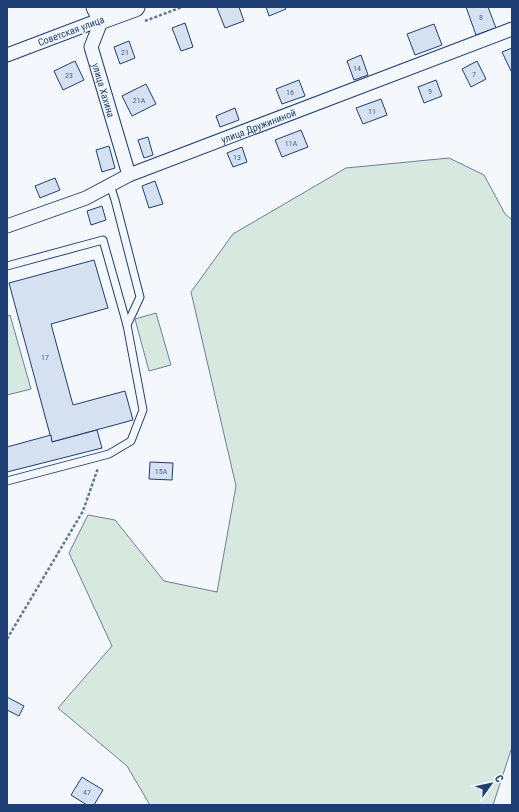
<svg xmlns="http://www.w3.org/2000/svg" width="519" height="812" font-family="'Roboto Condensed',sans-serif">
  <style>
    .green { fill: #d7e8df; stroke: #687fa3 }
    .building { fill: #d5e0f0; stroke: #1d3f73 }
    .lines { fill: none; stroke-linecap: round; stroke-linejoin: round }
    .lane-casing { stroke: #1d3f73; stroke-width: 9 }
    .street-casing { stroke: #1d3f73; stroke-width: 15 }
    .secondary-casing { stroke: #1d3f73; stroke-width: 21 }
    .path { stroke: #5e769c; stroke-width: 2.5; stroke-dasharray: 3 2; stroke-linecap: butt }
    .lane { stroke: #f4f7fb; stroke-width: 7 }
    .street { stroke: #f4f7fb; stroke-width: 13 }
    .secondary { stroke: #f4f7fb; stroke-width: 19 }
    .labels { text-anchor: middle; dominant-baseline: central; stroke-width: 3; stroke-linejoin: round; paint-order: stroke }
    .number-label { font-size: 8px; fill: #4b6792 }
    .street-label { font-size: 10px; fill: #1d3f73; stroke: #f4f7fb }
  </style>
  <rect width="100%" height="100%" fill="#f4f7fb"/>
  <g class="green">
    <polygon points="449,158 484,175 505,214 512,220 512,747 493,805 150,805 127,766 58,708 112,646 69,553 88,515 115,520 164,581 217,592 236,486 191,292 233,234 346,168"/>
    <polygon points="156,313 171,365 149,371 135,319"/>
    <polygon points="10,315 31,389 7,395 7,316"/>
  </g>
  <g class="building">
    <polygon points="220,7 239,7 244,21 225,28 217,8"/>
    <polygon points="266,7 285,7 286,9 269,16"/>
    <polygon points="466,7 488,7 496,28 476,35"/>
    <polygon points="185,23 193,47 181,51 172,28"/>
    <polygon points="434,24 442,45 415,55 407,34"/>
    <polygon points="129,41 135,58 120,64 114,47"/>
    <polygon points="512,48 512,70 511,71 502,52"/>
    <polygon points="361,55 368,75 354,80 347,61"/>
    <polygon points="75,61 84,80 63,90 54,71"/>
    <polygon points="477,61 486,79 471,87 462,69"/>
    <polygon points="299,80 305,96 282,104 276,89"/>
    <polygon points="436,80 442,96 424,103 418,87"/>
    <polygon points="146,84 156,104 132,116 122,96"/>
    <polygon points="381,99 387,115 363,124 356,108"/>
    <polygon points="235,108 239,120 220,127 216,116"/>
    <polygon points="301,130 308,147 282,157 275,140"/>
    <polygon points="148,137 153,155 144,158 138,140"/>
    <polygon points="109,146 115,168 102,172 96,150"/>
    <polygon points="242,147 247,162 233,167 227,153"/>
    <polygon points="55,178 60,190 40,198 35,186"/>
    <polygon points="155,181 163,204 149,208 142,186"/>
    <polygon points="102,206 106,220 91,225 87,211"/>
    <polygon points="94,260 108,308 51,324 73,405 125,391 133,420 52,442 9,283"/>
    <polygon points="97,430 102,448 7,472 7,447 51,435 52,442"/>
    <polygon points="150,462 173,463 172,480 149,479"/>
    <polygon points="7,697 24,706 19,716 7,710"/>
    <polygon points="82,777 103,790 94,805 87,805 71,795"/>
  </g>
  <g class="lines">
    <defs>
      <g id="lane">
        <polyline points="7,266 103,240 127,325"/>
        <polyline points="7,481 109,454 131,441 143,410 127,325 140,297 115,200 110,185"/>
      </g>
      <g id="street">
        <path id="s1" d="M102,19L91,47L129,175"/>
        <polyline points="7,55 102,19"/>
        <path id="s2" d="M7,226L86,198L129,175L512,29"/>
      </g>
      <polyline id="secondary" points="96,7 102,19 135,7"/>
    </defs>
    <use href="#lane" class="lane-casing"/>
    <use href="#street" class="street-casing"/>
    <use href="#secondary" class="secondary-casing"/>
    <g class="path">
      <polyline points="145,21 182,7"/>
      <polyline points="7,639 83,511 98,468"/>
    </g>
    <use href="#lane" class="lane"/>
    <use href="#street" class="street"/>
    <use href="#secondary" class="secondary"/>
  </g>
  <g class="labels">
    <g class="number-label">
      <text x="481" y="17">8</text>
      <text x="125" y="52">21</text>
      <text x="357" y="68">14</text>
      <text x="474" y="74">7</text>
      <text x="69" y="75">23</text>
      <text x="430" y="91">9</text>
      <text x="290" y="92">16</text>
      <text x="139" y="100">21А</text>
      <text x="372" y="111">11</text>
      <text x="291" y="143">11А</text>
      <text x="237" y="157">13</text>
      <text x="45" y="357">17</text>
      <text x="161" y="471">15А</text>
      <text x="87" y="792">47</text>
    </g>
    <g class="street-label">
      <text transform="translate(71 31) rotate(-20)">Советская улица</text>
      <text stroke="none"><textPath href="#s1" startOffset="75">улица Хахина</textPath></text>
      <text stroke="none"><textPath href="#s2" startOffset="271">улица Дружининой</textPath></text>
    </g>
  </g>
  <rect width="519" height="812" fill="none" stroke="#1d3f73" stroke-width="16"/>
  <g transform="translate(491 784) rotate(57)" stroke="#f4f7fb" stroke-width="3" paint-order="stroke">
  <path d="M0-3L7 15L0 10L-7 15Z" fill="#1d3f73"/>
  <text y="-6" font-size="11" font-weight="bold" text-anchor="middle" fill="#1d3f73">С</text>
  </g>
</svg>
